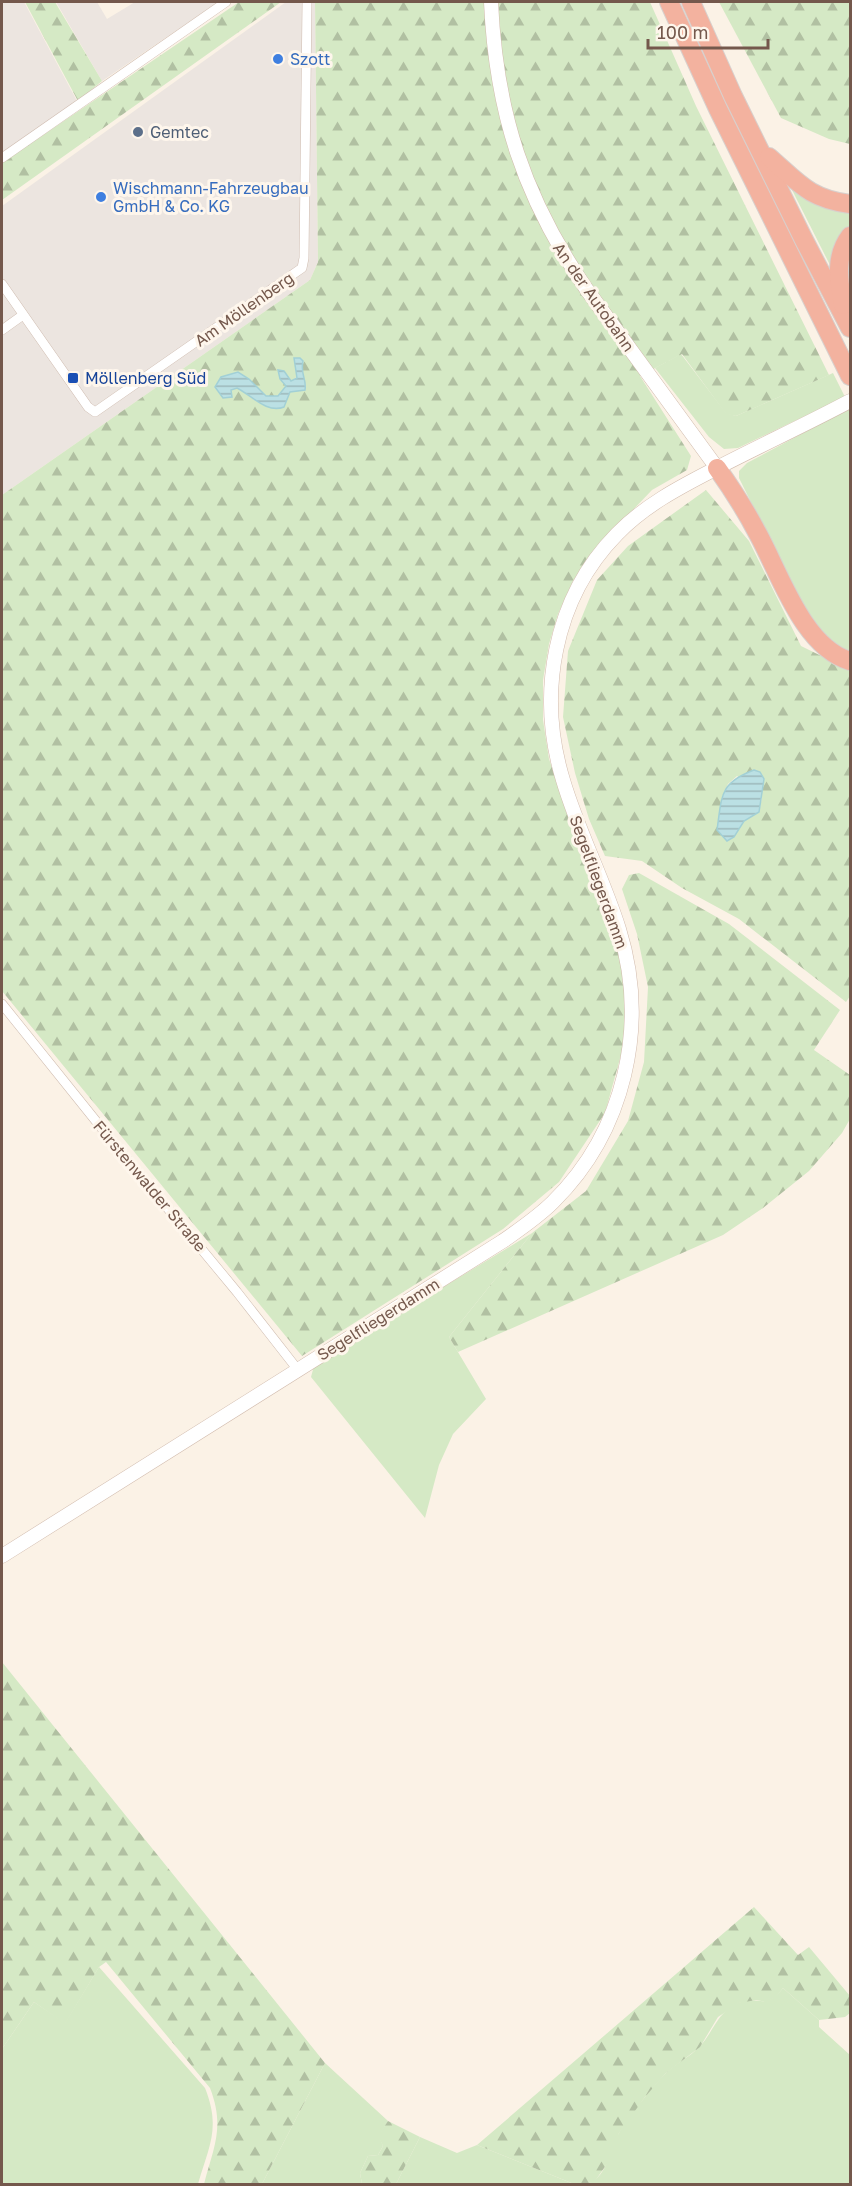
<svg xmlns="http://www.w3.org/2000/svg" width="852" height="2186" font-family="'Golos Text',sans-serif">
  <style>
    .industrial { fill: #ece5e0 }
    .green { fill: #d5e9c5 }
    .forest { fill: url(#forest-firs); fill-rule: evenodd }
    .water { fill: url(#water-rules); stroke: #a2d0d6; stroke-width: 1.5 }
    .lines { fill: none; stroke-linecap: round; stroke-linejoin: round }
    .street-casing { stroke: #cfbcb0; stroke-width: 10 }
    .secondary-casing { stroke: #d1bbad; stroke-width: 15 }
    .highway-casing { stroke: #d8d0cd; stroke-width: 20 }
    .street { stroke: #fff; stroke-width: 9 }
    .secondary { stroke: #fff; stroke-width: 14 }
    .highway { stroke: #f3b29f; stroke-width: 18 }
    .shop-dot { fill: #3f7fe0; stroke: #fef6ec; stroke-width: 2 }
    .service-dot { fill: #5c6f8a; stroke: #fef6ec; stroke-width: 2 }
    .transit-dot { fill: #1a4fb4; stroke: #fef6ec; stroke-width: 2 }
    .labels { text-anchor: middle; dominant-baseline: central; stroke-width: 6; stroke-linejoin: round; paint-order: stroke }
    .shop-label { font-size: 16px; fill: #366cbe; stroke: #fef6ec; text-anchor: start }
    .service-label { font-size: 16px; fill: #4e5e75; stroke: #fef6ec; text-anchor: start }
    .street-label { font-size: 16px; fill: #74584c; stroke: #fef6ec }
    .transit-label { font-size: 16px; fill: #164399; stroke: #fef6ec; text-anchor: start }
  </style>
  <defs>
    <pattern id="forest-firs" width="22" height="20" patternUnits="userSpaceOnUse" patternTransform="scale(1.5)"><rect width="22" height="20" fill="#d5e9c5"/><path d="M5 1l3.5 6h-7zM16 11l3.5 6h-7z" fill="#b1c0a2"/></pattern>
    <pattern id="water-rules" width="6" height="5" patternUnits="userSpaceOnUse" patternTransform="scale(1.5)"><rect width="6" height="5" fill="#bbe0e4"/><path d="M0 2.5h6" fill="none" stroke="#9db8bb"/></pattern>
  </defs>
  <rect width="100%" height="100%" fill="#fbf2e6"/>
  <g class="industrial">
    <polygon points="2,2 24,2 77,101 2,154"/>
    <polygon points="56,2 97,2 107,19 135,2 218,2 102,81"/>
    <polygon points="286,2 315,2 318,262 310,280 2,495 2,206"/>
  </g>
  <g class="green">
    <polygon points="789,184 850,209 850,228 834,273"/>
    <polygon points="681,354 726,413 736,416 833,373 845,397 738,448 724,449 709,437 655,368"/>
    <polygon points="850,408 850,652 837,646 820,632 802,605 739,478 739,471 747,463"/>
    <polygon points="532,1233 449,1337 486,1399 453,1434 439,1465 425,1518 311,1377 314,1366"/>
    <path d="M99,1967L205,2088C221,2128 209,2146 198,2184H2V2049L34,2002L65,2023Z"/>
    <path d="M783,1988L819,2020V2027L850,2055V2184H588C609,2175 609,2149 620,2131C627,2119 636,2108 645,2097C651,2089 659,2080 666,2073C676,2063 690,2057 699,2047C714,2032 716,2013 738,2003C760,1994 764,2012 783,1988Z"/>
    <polygon points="325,2063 388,2121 379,2136 383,2146 378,2155 368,2156 360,2173 362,2184 262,2184"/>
    <polygon points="420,2137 457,2153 477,2145 574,2184 396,2184"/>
  </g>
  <g class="forest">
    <polygon points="25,2 55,2 102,81 78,101"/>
    <polygon points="239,2 281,2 2,200 2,163"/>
    <path d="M315,2H650L696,106L829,375L736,416L726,414L682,354L640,376L691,456L687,470L652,490L588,557L573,581L558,614L549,644L543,680V720L549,759L574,831L611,922L622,966L626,1010L624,1044L605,1113L559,1182L503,1229L302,1356L2,991V495L310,280L318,262ZM301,372L306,386L305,390L290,392L284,407L254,400L247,393L237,388L231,390L249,379L266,397L278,396Z"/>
    <polygon points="719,2 850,2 850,144 829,139 781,118"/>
    <path d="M706,490L749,541L801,646L850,670V996L846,1002L739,919L682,888L642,861L605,856L589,819L575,773L563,717L568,651L597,580L628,546ZM737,776L762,797L759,812L744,821L734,837L722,797L728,784Z"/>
    <polygon points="639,873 729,924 840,1010 814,1050 850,1075 850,1119 842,1133 809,1171 763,1208 723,1235 458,1352 449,1337 532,1233 586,1191 628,1121 644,1062 648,987 637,934 622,889 629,875"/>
    <path d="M2,1662L325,2063L262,2184H204C214,2146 225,2127 210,2088L106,1962L99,1967L65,2024L34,2002L2,2049Z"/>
    <polygon points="754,1907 798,1955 809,1947 850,1996 850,2013 845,2017 819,2020 783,1988 776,1997 767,2002 756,2000 739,2003 718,2017 700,2047 666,2073 645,2097 619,2133 609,2161 595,2181 588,2184 574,2184 477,2145"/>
    <polygon points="388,2121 420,2137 396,2184 362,2184 360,2173 368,2156 378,2155 383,2146 378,2136"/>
  </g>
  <g class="water">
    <path d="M294,358H300L303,361C300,375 307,379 305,390L290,392L284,407C267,414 251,395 237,388L231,390L232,397L223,398L215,387L221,377L238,372L249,379L266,396H278L286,386L280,379L278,370L284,371L291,381L297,378Z"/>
    <path d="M754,770L760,772L764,779L759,812L744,821L734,837L727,841L717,830C722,796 719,783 754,770Z"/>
  </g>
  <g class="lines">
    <defs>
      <g id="street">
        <polyline points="2,158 226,2"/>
        <polyline points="2,284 88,407 95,412 302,268 304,258 307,2"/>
        <polyline points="2,330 23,315"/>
        <polyline points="2,1004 112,1141 237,1292 298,1370"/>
      </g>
      <g id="secondary">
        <path d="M491,2C496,113 524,198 587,290L717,468"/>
        <path d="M2,1556L503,1241C520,1229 538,1217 553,1202C625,1131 649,1025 619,929C603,878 578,831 563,780C537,695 553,599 617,534C644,506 678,488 713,470C759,446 805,425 850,401"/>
      </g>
      <g id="highway">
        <polyline points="669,2 718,109 850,376"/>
        <polyline points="691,2 733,96 804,240 850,328"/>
        <path d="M769,157C798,182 809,199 850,204"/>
        <path d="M843,305C839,281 834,257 850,236"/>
        <path d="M717,468C732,489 746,511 758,534C780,574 803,647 850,661"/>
      </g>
    </defs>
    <use href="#street" class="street-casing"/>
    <use href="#secondary" class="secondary-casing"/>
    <use href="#highway" class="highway-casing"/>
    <use href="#street" class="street"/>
    <use href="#secondary" class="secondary"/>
    <use href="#highway" class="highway"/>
  </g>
  <g class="shop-dot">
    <circle cx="278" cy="59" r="6"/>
    <circle cx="101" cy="197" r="6"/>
  </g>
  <circle class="service-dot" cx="138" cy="132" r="6"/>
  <rect class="transit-dot" x="67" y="372" width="12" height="12" rx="3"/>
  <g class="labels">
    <g class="shop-label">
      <text x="290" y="59">Szott</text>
      <text x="113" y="188">Wischmann-Fahrzeugbau<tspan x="113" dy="18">GmbH &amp; Co. KG</tspan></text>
    </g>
    <g class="service-label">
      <text x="150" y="132">Gemtec</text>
    </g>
    <g class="street-label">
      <text transform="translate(594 297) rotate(55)">An der Autobahn</text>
      <text transform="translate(244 309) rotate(-35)">Am Möllenberg</text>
      <text transform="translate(599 882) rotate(70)">Segelfliegerdamm</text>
      <text transform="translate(150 1186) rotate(50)">Fürstenwalder Straße</text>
      <text transform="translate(378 1319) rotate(-32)">Segelfliegerdamm</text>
    </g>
    <g class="transit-label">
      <text x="85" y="378">Möllenberg Süd</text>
    </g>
  </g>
  <rect width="852" height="2186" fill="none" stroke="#74584c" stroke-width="6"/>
  <path d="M648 39v9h120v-9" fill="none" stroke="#74584c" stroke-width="3"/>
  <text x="657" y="39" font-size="18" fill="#74584c" stroke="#fef6ec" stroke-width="4.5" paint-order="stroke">100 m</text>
</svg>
